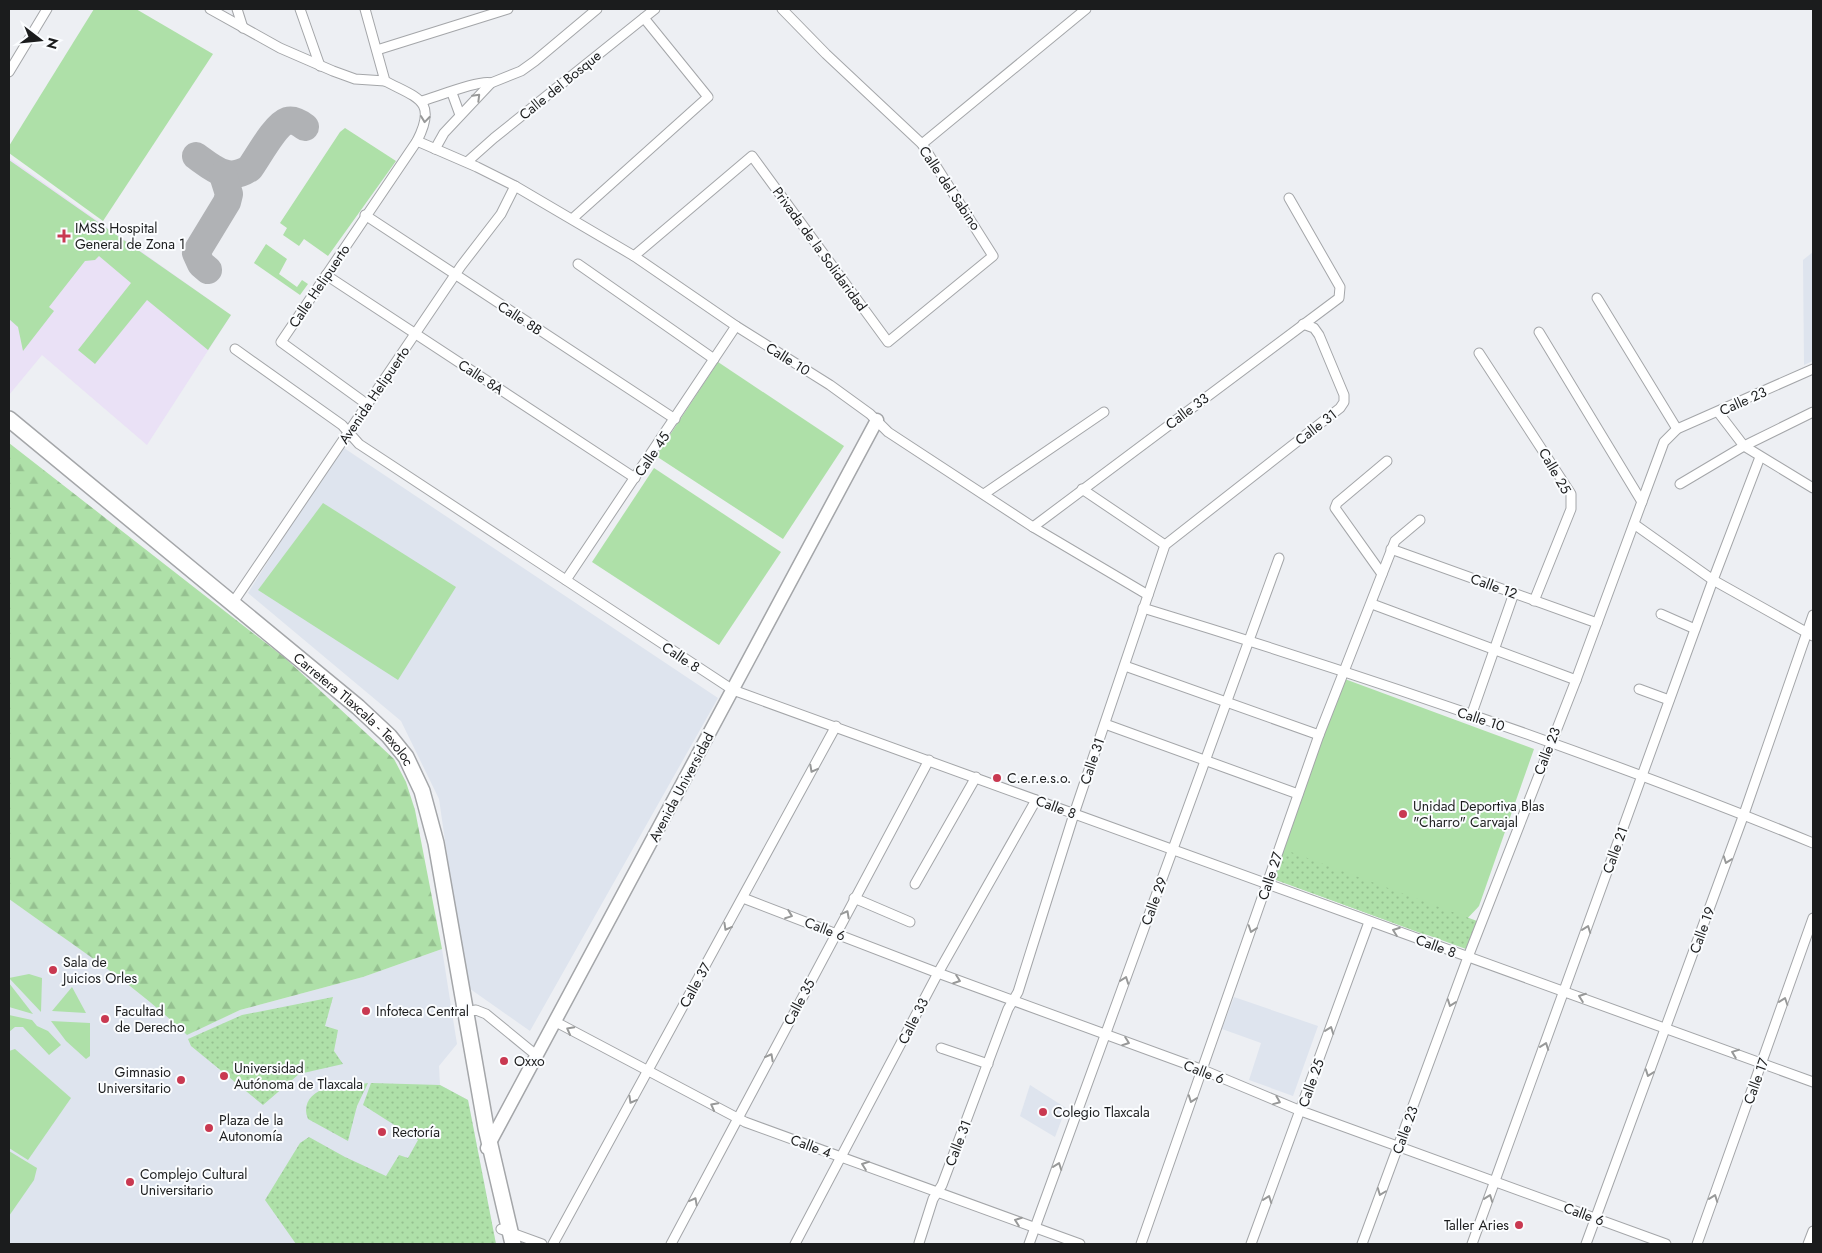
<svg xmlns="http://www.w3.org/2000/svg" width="1822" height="1253" font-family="Jost,sans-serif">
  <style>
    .built { fill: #dee4ee }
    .medical { fill: #eae1f6 }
    .grass { fill: #aee0a8 }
    .forest { fill: url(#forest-firs) }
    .park { fill: url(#park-dots) }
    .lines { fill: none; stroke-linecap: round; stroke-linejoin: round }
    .taxiway { stroke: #b0b2b5; stroke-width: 28 }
    .street-casing { stroke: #a4a6a9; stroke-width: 11 }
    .secondary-casing { stroke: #a4a6a9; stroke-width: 15 }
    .primary-casing { stroke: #a4a6a9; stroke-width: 18 }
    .street { stroke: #fff; stroke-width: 9 }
    .secondary { stroke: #fff; stroke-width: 12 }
    .primary { stroke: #fff; stroke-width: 15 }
    .oneway { stroke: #989999 }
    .poi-dot { fill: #c93951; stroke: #fbfdff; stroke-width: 2 }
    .labels { text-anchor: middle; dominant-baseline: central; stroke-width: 4; stroke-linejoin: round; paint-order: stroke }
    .street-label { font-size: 14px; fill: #1b1c1d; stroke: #fbfdff }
    .poi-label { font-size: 14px; fill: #1b1c1d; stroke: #fbfdff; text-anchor: start }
  </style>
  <defs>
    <pattern id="forest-firs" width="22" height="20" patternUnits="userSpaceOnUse" patternTransform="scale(1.25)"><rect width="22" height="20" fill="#aee0a8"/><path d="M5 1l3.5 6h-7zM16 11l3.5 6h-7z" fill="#95c090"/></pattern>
    <pattern id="park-dots" width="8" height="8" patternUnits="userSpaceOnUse" patternTransform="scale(1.25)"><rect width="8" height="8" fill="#aee0a8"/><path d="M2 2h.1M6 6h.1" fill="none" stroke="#95c090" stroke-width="1.8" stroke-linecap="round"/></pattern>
  </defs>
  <rect width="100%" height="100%" fill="#edeff3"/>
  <g class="built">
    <polygon points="1813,252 1813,361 1804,365 1803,260"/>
    <polygon points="341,446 718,698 530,1031 466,986 439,799 401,721 248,593"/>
    <polygon points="9,899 124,980 165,1013 187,1034 240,1010 363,977 442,949 457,1044 439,1066 440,1085 468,1100 496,1244 9,1244"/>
    <polygon points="1234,997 1318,1026 1293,1096 1249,1080 1261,1043 1222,1029"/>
    <polygon points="1030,1085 1066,1108 1055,1137 1020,1116"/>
  </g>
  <polygon class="medical" points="9,158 231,315 147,445 42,355 9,395"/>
  <g class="grass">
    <polygon points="94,9 136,9 213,54 103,221 9,153 9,146"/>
    <polygon points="345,128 396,161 328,256 304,239 299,246 283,235 287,228 280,223 340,132"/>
    <polygon points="9,160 231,315 208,350 147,300 95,364 78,350 131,283 99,256 95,260 85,261 49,307 54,311 23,351 18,327 9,319"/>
    <polygon points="266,244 287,259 279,274 297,287 302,280 308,284 300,295 254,263"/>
    <polygon points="718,362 844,446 783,539 656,456"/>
    <polygon points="654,468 781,552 719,645 592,562"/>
    <polygon points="323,503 456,587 398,680 258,590"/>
    <path d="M1342,678L1534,749L1479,906C1463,924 1448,938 1423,934L1272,878Z"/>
    <polygon points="29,974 42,978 41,1012 9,978"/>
    <polygon points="9,983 33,1014 9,1007"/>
    <polygon points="72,987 86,1013 52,1011"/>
    <polygon points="9,1015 32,1020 37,1026 48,1031 61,1045 49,1055 23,1027 15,1027 9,1032"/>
    <polygon points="51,1021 90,1023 90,1056 86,1059 66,1041"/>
    <polygon points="15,1049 71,1098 28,1160 9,1148 9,1051"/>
    <polygon points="9,1151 37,1168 34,1180 9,1216"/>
  </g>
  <path class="forest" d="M9,443L285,658L394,759L406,782L415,810L442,949L363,977L240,1010L187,1035C133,983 70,943 9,899Z"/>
  <g class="park">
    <polygon points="1283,849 1477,921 1466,949 1273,879"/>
    <polygon points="333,997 325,1026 338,1030 334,1051 343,1064 299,1074 263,1105 191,1046 188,1039 242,1015"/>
    <path d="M368,1083L357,1106L348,1141L308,1119C303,1107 308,1097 319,1091Z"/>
    <polygon points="371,1083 440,1085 468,1100 496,1244 296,1244 265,1200 300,1143 309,1137 345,1157 386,1176 399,1155 408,1158 418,1140 363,1105"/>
  </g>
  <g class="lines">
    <g class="taxiway">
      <path d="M196,156C214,169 229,183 250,168C258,157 275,125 287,121C294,119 300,123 305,127"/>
      <polyline points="208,270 201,264 196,253 227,202 229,194 223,175"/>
    </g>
    <defs>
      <g id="street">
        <polyline points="210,9 280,48 333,71 355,79 385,81"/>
        <polyline points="237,9 243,28"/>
        <polyline points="300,9 320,66"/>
        <path d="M365,9L385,81C417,98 438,100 417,141L281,342L368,405"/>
        <polyline points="377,50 508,9"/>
        <polyline points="9,72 47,9"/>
        <polyline points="452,93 460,115"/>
        <path d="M422,101C436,97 482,79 491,83"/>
        <polyline points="417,141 477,167 515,186 634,256 736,326 830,385 870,414 888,432 1033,527 1148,595"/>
        <polyline points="922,144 1086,9"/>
        <polyline points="435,149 444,133 491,83 521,71 535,61 597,9"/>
        <polyline points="467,162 494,138 655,9"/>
        <polyline points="365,215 675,419"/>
        <polyline points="572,219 708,97 644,18"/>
        <polyline points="634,256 752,156 888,342 993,256 922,144 826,54 782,9"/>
        <polyline points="578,264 714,359"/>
        <polyline points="326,275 635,478"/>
        <polyline points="1597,298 1677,429"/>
        <polyline points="1539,332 1642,502"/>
        <polyline points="235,349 342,425 359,444 733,690 1813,1082"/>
        <polyline points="1479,353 1571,494 1571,509 1534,601"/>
        <polyline points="1718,412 1744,446 1813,488"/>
        <polyline points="1680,484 1744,446 1813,412"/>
        <polyline points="1082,489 1165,545"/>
        <polyline points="984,494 1104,412"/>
        <polyline points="1634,524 1713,580 1813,636"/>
        <polyline points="1033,527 1339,298 1340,287 1289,198"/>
        <polyline points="1391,549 1597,623"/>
        <polyline points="1382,574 1335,508 1337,503 1387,461"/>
        <polyline points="566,580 736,326"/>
        <polyline points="232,604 461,266 501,214 515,186"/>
        <polyline points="1372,604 1576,680"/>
        <path d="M1143,608C1369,677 1594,753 1813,843"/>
        <polyline points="1661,614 1695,629"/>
        <polyline points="1125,666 1319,735"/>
        <polyline points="1639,689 1669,700"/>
        <polyline points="1471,716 1514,593"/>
        <polyline points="1105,724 1298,794"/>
        <polyline points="915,884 976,777"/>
        <polyline points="743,898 938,973 1203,1070 1301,1111 1666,1244"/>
        <polyline points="854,898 910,922"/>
        <polyline points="466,1012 476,1010 486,1014 536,1055"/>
        <polyline points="554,1021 745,1122 1080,1244"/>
        <polyline points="941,1048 988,1064"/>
        <polyline points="501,1229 542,1244"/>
        <polyline points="919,1243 933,1199 942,1185 1008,1009 1018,992 1074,814 1165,545 1340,408 1344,402 1344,395 1319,335 1314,328 1303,324"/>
        <polyline points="553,1244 836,726"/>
        <polyline points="671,1244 929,760"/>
        <polyline points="795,1244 938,973 1036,800"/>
        <polyline points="1029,1244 1279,558"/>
        <polyline points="1141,1244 1319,735 1395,541 1420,520"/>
        <polyline points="1251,1244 1369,922"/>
        <polyline points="1362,1244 1468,957 1576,680 1664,442 1677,429 1813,369"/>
        <polyline points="1472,1244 1713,580 1760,457"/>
        <polyline points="1586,1244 1744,814 1813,615"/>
        <polyline points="1697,1244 1813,918"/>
        <polyline points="1808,1244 1813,1231"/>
      </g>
      <polyline id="secondary" points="487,1148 877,420"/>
      <g id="primary">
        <path id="s1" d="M9,419L358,707L389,736L406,757L422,791L436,843L486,1128L513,1244"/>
      </g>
    </defs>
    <use href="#street" class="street-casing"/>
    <use href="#secondary" class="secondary-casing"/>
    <use href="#primary" class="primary-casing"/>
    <use href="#street" class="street"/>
    <use href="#secondary" class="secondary"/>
    <use href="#primary" class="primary"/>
  </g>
  <defs><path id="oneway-chevron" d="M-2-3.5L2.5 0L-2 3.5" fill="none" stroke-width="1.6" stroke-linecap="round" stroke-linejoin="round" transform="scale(1.25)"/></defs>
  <g class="oneway">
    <use href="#oneway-chevron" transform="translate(477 97) rotate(-45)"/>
    <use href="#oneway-chevron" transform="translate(425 119) rotate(96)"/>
    <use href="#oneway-chevron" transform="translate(813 769) rotate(118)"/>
    <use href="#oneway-chevron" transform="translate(1727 860) rotate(110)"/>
    <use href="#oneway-chevron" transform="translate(846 914) rotate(-62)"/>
    <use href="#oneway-chevron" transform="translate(789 915) rotate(21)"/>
    <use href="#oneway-chevron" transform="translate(727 927) rotate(119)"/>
    <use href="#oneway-chevron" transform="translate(1252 929) rotate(109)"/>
    <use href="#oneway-chevron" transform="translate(1587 929) rotate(-70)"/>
    <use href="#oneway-chevron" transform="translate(1396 931) rotate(-160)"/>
    <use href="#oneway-chevron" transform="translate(957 980) rotate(20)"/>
    <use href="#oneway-chevron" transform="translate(1125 980) rotate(-70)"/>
    <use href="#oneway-chevron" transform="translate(1582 997) rotate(-160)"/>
    <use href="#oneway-chevron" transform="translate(1784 1001) rotate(-71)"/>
    <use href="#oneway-chevron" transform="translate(1451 1003) rotate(110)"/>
    <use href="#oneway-chevron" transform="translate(570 1030) rotate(-152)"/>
    <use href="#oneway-chevron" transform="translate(1330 1030) rotate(-70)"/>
    <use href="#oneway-chevron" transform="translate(1126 1042) rotate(20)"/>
    <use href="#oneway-chevron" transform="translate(1545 1046) rotate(-70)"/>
    <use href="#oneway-chevron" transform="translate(1735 1053) rotate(-159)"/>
    <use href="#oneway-chevron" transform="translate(770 1057) rotate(-62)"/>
    <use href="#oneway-chevron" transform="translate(1649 1073) rotate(110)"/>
    <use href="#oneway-chevron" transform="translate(1192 1099) rotate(110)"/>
    <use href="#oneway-chevron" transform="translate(632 1100) rotate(119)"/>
    <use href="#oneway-chevron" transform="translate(1277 1101) rotate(22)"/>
    <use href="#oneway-chevron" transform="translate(714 1106) rotate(-152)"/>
    <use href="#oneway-chevron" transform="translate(865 1165) rotate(-160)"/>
    <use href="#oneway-chevron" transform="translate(1058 1166) rotate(-70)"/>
    <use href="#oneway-chevron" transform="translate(1381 1192) rotate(111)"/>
    <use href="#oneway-chevron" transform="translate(1489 1198) rotate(-70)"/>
    <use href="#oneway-chevron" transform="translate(1714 1198) rotate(-70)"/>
    <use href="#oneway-chevron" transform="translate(1268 1199) rotate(-70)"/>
    <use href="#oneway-chevron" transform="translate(694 1201) rotate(-62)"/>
    <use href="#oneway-chevron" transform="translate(1018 1221) rotate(-160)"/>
  </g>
  <g class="poi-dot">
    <path d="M61.5 228.5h5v5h5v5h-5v5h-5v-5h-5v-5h5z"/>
    <circle cx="997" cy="778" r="5"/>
    <circle cx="1403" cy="814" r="5"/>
    <circle cx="53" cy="970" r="5"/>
    <circle cx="366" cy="1011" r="5"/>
    <circle cx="105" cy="1019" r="5"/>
    <circle cx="504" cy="1061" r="5"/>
    <circle cx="224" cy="1076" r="5"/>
    <circle cx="181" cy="1080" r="5"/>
    <circle cx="1043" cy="1112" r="5"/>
    <circle cx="209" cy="1128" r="5"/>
    <circle cx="382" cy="1132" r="5"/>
    <circle cx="130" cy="1182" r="5"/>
    <circle cx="1519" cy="1225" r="5"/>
  </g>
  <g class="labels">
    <g class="street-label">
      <text transform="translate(560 85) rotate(-39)">Calle del Bosque</text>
      <text transform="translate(950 188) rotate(56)">Calle del Sabino</text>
      <text transform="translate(820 249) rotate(54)">Privada de la Solidaridad</text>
      <text transform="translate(319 286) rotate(-56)">Calle Helipuerto</text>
      <text transform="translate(520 318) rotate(33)">Calle 8B</text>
      <text transform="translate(788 359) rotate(32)">Calle 10</text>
      <text transform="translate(481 377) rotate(33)">Calle 8A</text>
      <text transform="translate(374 395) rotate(-56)">Avenida Helipuerto</text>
      <text transform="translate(1743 401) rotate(-24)">Calle 23</text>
      <text transform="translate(1187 411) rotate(-37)">Calle 33</text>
      <text transform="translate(1316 427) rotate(-38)">Calle 31</text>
      <text transform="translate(652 454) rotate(-56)">Calle 45</text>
      <text transform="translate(1555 471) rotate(60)">Calle 25</text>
      <text transform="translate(1494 586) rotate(20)">Calle 12</text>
      <text transform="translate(681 657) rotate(34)">Calle 8</text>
      <text stroke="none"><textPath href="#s1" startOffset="451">Carretera Tlaxcala - Texoloc</textPath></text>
      <text transform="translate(1481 719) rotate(18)">Calle 10</text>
      <text transform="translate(1547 751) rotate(-69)">Calle 23</text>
      <text transform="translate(1092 761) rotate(-71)">Calle 31</text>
      <text transform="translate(681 787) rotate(-62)">Avenida Universidad</text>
      <text transform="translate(1056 807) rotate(20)">Calle 8</text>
      <text transform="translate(1615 850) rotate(-70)">Calle 21</text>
      <text transform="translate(1270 876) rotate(-72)">Calle 27</text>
      <text transform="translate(1154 901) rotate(-70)">Calle 29</text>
      <text transform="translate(825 929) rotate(21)">Calle 6</text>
      <text transform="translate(1702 930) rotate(-70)">Calle 19</text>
      <text transform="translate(1436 946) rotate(20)">Calle 8</text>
      <text transform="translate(695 985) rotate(-61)">Calle 37</text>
      <text transform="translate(799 1002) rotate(-62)">Calle 35</text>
      <text transform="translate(913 1021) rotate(-63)">Calle 33</text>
      <text transform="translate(1204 1072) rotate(21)">Calle 6</text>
      <text transform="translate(1756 1081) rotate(-70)">Calle 17</text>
      <text transform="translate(1311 1083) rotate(-70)">Calle 25</text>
      <text transform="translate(1405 1130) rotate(-70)">Calle 23</text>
      <text transform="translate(958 1143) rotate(-69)">Calle 31</text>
      <text transform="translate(811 1146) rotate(20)">Calle 4</text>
      <text transform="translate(1584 1214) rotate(20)">Calle 6</text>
    </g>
    <g class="poi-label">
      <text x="75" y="228">IMSS Hospital<tspan x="75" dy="16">General de Zona 1</tspan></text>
      <text x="1007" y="778">C.e.r.e.s.o.</text>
      <text x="1413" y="806">Unidad Deportiva Blas<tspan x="1413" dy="16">"Charro" Carvajal</tspan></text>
      <text x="63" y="962">Sala de<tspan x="63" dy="16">Juicios Orles</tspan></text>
      <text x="115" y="1011">Facultad<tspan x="115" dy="16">de Derecho</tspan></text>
      <text x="376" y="1011">Infoteca Central</text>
      <text x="514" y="1061">Oxxo</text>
      <text x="234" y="1068">Universidad<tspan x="234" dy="16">Autónoma de Tlaxcala</tspan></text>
      <text x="171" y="1072" text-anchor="end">Gimnasio<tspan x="171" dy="16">Universitario</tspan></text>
      <text x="1053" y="1112">Colegio Tlaxcala</text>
      <text x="219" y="1120">Plaza de la<tspan x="219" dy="16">Autonomía</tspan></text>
      <text x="392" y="1132">Rectoría</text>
      <text x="140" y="1174">Complejo Cultural<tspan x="140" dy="16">Universitario</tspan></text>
      <text x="1509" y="1225" text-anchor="end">Taller Aries</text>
    </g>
  </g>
  <rect width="1822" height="1253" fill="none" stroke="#1b1c1d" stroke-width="20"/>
  <g transform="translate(40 40) rotate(106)" stroke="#fbfdff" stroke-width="4" paint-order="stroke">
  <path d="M0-4L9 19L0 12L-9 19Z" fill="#1b1c1d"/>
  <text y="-8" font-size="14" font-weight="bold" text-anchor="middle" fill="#1b1c1d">N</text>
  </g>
</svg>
